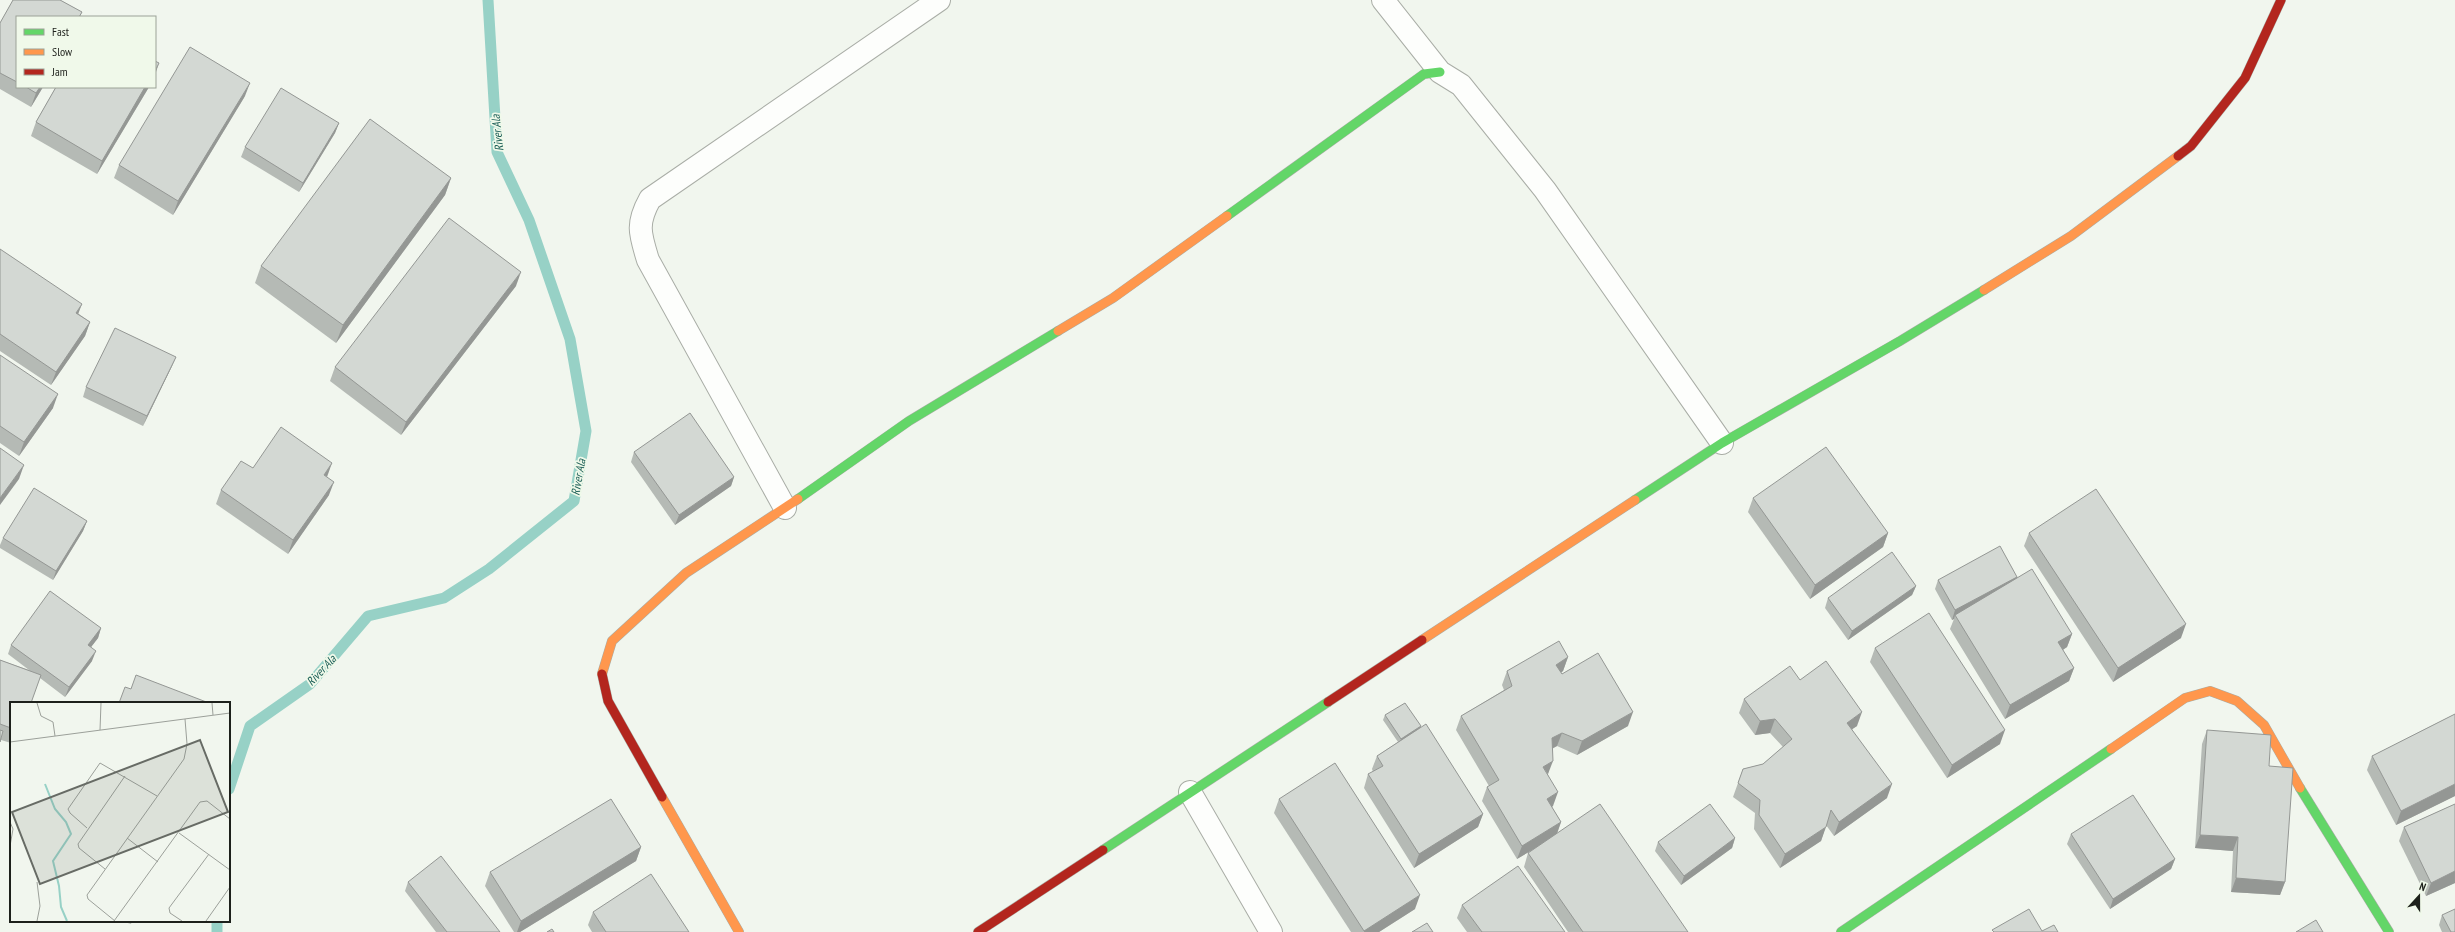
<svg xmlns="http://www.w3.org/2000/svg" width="2455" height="932" font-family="'PT Sans Narrow',sans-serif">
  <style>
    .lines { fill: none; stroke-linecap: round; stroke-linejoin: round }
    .stream { stroke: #97d1c6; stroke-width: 11 }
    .street-casing { stroke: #a9ada6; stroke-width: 24 }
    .fast-casing { stroke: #a9ada6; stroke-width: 10 }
    .slow-casing { stroke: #a9ada6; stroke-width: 10 }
    .jam-casing { stroke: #a9ada6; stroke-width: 10 }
    .street { stroke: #fdfefc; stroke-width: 22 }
    .fast { stroke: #63d668; stroke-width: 9 }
    .slow { stroke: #ff974d; stroke-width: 9 }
    .jam { stroke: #b3261e; stroke-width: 9 }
    .wall { fill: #b5bab5 }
    .shaded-wall { fill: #949794 }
    .building { fill: #d3d8d3; stroke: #949794 }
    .labels { text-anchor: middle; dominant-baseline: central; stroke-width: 3.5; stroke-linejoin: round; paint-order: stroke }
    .water-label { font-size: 12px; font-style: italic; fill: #1b5e56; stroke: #f0f9ea }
    .inset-river { fill: none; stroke: #97d1c6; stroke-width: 2 }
    .inset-road { fill: none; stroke: #9ca09a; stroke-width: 1 }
    .view { fill: #676b65; fill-opacity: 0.15; stroke: #676b65; stroke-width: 2 }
    .inset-edge { fill: none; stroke: #1d201b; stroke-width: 2 }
  </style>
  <rect width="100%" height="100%" fill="#f1f6ee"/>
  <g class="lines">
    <g class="stream">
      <polyline points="229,789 250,726 310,684 368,616 444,598 489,569 574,501 586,431 570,339 529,220 497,152 488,0"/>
      <polyline points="217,921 217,932"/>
    </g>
    <defs>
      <g id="street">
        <polyline points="1383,0 1440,72 1461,85 1545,190 1722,443"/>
        <path d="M785,508L648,260C640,234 636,224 650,199L939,0"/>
        <polyline points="1190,792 1271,932"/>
      </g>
      <g id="fast">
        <polyline points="1227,216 1424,74 1440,72"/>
        <polyline points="798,499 909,421 1058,331"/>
        <polyline points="1635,500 1722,443 1900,341 1984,290"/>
        <polyline points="2300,788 2389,932"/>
        <polyline points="1103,850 1328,702"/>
        <polyline points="1841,932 2111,749"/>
      </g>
      <g id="slow">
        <polyline points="1984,290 2071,236 2178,156"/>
        <polyline points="1058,331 1113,298 1227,216"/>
        <polyline points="1422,640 1635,500"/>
        <polyline points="602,674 612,641 686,573 798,499"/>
        <polyline points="2111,749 2185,698 2210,691 2237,701 2264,725 2300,788"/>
        <polyline points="662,797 739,932"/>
      </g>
      <g id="jam">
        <polyline points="2178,156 2191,146 2245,78 2281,0"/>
        <polyline points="602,674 608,701 662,797"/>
        <polyline points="1328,702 1422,640"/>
        <polyline points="978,932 1103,850"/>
      </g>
    </defs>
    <use href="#street" class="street-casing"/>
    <use href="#fast" class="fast-casing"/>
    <use href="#slow" class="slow-casing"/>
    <use href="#jam" class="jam-casing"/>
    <use href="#street" class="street"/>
    <use href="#fast" class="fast"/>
    <use href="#slow" class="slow"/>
    <use href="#jam" class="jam"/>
  </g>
  <g class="wall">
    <polygon points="13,0 60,0 82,12 80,17 17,17 17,87 43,87 31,107 0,89 0,23"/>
    <polygon points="56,87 149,87 97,174 31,136 36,122"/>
    <polygon points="245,96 173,215 114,178 119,165"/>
    <polygon points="339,123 335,133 299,192 241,157 245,147"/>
    <polygon points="451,178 445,195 336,343 255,283 261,266"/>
    <polygon points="0,249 79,314 90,322 85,336 51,385 0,351"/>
    <polygon points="516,286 401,435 330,381 335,367"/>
    <polygon points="0,355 53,408 19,456 0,443"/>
    <polygon points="176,357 172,366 143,426 83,397 86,387"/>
    <polygon points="634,452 734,477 731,486 675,525 631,462"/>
    <polygon points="253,468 327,477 329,495 288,554 216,504 221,490"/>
    <polygon points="1753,498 1888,533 1883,547 1810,599 1748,512"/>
    <polygon points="87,521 83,531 53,580 0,548 0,545 3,538"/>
    <polygon points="2029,533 2181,638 2113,682 2024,546"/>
    <polygon points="2017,577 2072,634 2067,647 2063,650 2074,668 2069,681 2005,719 1950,629 1954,619 1952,620 1935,589 1938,580"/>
    <polygon points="1916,586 1912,595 1848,640 1825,608 1828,598"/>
    <polygon points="101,628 98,638 91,647 92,661 65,697 40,678 11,703 11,743 1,740 0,742 0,660 29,670 8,654 11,645"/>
    <polygon points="1875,648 2000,744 1947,778 1870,662"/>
    <polygon points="1568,657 1563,671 1561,673 1562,674 1628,726 1577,755 1557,746 1552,749 1548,774 1553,806 1552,807 1561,822 1557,834 1688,932 1568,932 1524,867 1528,853 1532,850 1517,859 1482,801 1487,787 1489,786 1456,730 1461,716 1504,690 1502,685 1507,671"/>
    <polygon points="1800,680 1857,726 1852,729 1887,798 1834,836 1826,825 1821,841 1780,868 1754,829 1755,813 1733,797 1743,769 1763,764 1783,747 1770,733 1755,735 1739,713 1744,699"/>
    <polygon points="2455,714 2455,796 2396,825 2367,770 2372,756"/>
    <polygon points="1385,715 1420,728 1483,814 1478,827 1414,868 1364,788 1368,774 1373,772 1372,769 1377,756 1398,742 1383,720"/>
    <polygon points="2207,730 2269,766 2285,882 2280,895 2231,892 2233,851 2195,848 2202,744"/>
    <polygon points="1279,799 1415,909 1379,932 1351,932 1274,813"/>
    <polygon points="2455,804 2455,883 2426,896 2399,841 2404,827"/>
    <polygon points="2071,834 2175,859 2171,869 2110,909 2067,844"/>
    <polygon points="1735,838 1732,848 1681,885 1655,851 1658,842"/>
    <polygon points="641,847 636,861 520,932 514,932 485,886 490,872"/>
    <polygon points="408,882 500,932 436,932 405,891"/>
    <polygon points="1462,905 1565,932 1467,932 1457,918"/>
    <polygon points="593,912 689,932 592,932 588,925"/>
    <polygon points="2442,915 2455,932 2442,932 2439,925"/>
    <polygon points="121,921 132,921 131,924"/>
  </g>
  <g class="shaded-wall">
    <polygon points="159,63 155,75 155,71"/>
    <polygon points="250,83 245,96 173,215 178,201"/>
    <polygon points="40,87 43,87 31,107 36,93"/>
    <polygon points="145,87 149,87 97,174 102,161"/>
    <polygon points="339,123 335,133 299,192 303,183"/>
    <polygon points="451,178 445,195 336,343 343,325"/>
    <polygon points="521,272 516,286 401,435 406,422"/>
    <polygon points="82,304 77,317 76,313"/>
    <polygon points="90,322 85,336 51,385 56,372"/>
    <polygon points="176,357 172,366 143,426 147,416"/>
    <polygon points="58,394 53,408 19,456 24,442"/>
    <polygon points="332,463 327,477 324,475"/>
    <polygon points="24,465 19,479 0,505 0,498"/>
    <polygon points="734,477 731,486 675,525 679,515"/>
    <polygon points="334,482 329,495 288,554 293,540"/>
    <polygon points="87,521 83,531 53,580 56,571"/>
    <polygon points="1888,533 1883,547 1810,599 1815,585"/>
    <polygon points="2017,577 2014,587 1955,615 1954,619 1952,620 1955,610"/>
    <polygon points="1916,586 1912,595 1848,640 1852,631"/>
    <polygon points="2186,624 2181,638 2113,682 2118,668"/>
    <polygon points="101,628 98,638 85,655 88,645"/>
    <polygon points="2072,634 2067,647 2053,656 2058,642"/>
    <polygon points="96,651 92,661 65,697 69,687"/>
    <polygon points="1568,657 1563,671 1551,679 1556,665"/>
    <polygon points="2074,668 2069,681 2005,719 2010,705"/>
    <polygon points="1633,712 1628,726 1577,755 1582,741"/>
    <polygon points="1862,712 1857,726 1842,736 1847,723"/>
    <polygon points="1775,719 1770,733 1755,735 1760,721"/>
    <polygon points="1421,726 1419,731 1399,744 1401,739"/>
    <polygon points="2005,730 2000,744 1947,778 1952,765"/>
    <polygon points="1562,733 1557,746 1547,751 1552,738"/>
    <polygon points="1553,761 1548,774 1543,767"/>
    <polygon points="1892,784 1887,798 1834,836 1839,822"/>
    <polygon points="2455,784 2455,796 2396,825 2401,811"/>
    <polygon points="1558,792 1553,806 1542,812 1547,799"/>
    <polygon points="1483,814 1478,827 1414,868 1419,854"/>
    <polygon points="1561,822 1556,836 1517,859 1522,846"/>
    <polygon points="1826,827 1821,841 1780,868 1785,854"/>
    <polygon points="2200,835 2238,837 2233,851 2195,848"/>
    <polygon points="1735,838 1732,848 1681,885 1684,876"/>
    <polygon points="641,847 636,861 520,932 517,932 521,921"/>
    <polygon points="2175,859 2171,869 2110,909 2113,899"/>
    <polygon points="2455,871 2455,883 2426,896 2431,883"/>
    <polygon points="2236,878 2285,882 2280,895 2231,892"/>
    <polygon points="1420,895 1415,909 1379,932 1364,932 1364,931"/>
  </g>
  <g class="building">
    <polygon points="13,0 60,0 82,12 79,17 17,17 17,82 0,73 0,23"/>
    <polygon points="190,47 250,83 178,201 119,165"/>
    <polygon points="155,61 159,63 155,71"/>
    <polygon points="26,87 40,87 36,93"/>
    <polygon points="56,87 145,87 102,161 36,122"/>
    <polygon points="281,88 339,123 303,183 245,147"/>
    <polygon points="370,119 451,178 343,325 261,266"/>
    <polygon points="449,218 521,272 406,422 335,367"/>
    <polygon points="0,249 82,304 76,313 90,322 56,372 0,334"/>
    <polygon points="115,328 176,357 147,416 86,387"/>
    <polygon points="0,355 58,394 24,442 0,426"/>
    <polygon points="690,413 734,477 679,515 634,452"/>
    <polygon points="281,427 332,463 324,475 334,482 293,540 221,490 241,461 253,468"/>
    <polygon points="1826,447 1888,533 1815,585 1753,498"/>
    <polygon points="0,448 24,465 0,498"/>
    <polygon points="34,488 87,521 56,571 3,538"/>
    <polygon points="2096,489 2186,624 2118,668 2029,533"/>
    <polygon points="2000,546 2017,577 1955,610 1938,580"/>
    <polygon points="1892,552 1916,586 1852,631 1828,598"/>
    <polygon points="2032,569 2072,634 2058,642 2074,668 2010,705 1955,615"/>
    <polygon points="50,591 101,628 88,645 96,651 69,687 11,645"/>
    <polygon points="1929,613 2005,730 1952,765 1875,648"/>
    <polygon points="1559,641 1568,657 1556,665 1562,674 1598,653 1633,712 1582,741 1562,733 1552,738 1553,761 1543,767 1558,792 1547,799 1561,822 1522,846 1487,787 1499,780 1461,716 1512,686 1507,671"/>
    <polygon points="0,660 41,675 31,703 11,703 11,728 0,724"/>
    <polygon points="1826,661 1862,712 1847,723 1892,784 1839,822 1831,810 1826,827 1785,854 1759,815 1760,800 1738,783 1743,769 1763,764 1792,739 1775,719 1760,721 1744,699 1790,666 1800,680"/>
    <polygon points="136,675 209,703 119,703 125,687 131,689"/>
    <polygon points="1405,703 1421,726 1401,739 1385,715"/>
    <polygon points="2455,714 2455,784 2401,811 2372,756"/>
    <polygon points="1426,724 1483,814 1419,854 1368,774 1383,766 1377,756"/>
    <polygon points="0,730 3,731 0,742"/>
    <polygon points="2207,730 2271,735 2269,766 2293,768 2285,882 2236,878 2238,837 2200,835"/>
    <polygon points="1335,763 1420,895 1364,931 1279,799"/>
    <polygon points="2133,795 2175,859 2113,899 2071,834"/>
    <polygon points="611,799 641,847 521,921 490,872"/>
    <polygon points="1600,804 1688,932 1583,932 1528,853"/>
    <polygon points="1710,804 1735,838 1684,876 1658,842"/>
    <polygon points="2455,804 2455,871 2431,883 2404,827"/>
    <polygon points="441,856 500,932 447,932 408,882"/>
    <polygon points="1518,866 1565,932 1482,932 1462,905"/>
    <polygon points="651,874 689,932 606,932 593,912"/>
    <polygon points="2029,909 2042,931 2054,925 2058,932 1994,932 1992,930"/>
    <polygon points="2455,909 2455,932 2451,932 2442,915"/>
    <polygon points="2316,920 2323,932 2296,932"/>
    <polygon points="1427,923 1433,932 1412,932"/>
    <polygon points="552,929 554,932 547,932"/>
  </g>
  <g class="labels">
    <g class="water-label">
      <text transform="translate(497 133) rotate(-96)">River Ala</text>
      <text transform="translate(578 477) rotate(-80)">River Ala</text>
      <text transform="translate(321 670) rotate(-47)">River Ala</text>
    </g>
  </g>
  <g transform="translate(10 702)">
    <rect width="220" height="220" fill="#f1f6ee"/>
    <path class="inset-river" d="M35,82L45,107L56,120L61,132L43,159L49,184L51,205L57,219"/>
    <path class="inset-road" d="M27,1L31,14L43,20L45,34M202,1L203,13M90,28L91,1M0,40L220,11M0,120L3,127L0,144M77,126L60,111L58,107L90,61L147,94M169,131L220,168M117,136L148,160M95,167L69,146L68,142L115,74M27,219L30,204L27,180M104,219L190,100L197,99L220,117M105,219L78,197L77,193L174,57L177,42L175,17M172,219L160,211L159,206L199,152M196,219L220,185"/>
    <path class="view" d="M190,38L218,110L30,182L2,110Z"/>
    <rect width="220" height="220" class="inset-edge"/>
  </g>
  <rect x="16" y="16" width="140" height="72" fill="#f0f9ea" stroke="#9ca297"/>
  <rect x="24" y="29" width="20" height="6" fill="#63d668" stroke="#9ca297"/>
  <text x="52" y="36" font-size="12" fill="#1d201b">Fast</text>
  <rect x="24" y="49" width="20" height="6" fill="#ff974d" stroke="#9ca297"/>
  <text x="52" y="56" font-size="12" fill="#1d201b">Slow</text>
  <rect x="24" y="69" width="20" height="6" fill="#b3261e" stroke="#9ca297"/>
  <text x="52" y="76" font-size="12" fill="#1d201b">Jam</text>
  <g transform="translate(2419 896) rotate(21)" stroke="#f0f9ea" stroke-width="3" paint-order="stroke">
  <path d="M0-3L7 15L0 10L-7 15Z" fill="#1d201b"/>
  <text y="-6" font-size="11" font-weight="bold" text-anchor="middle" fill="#1d201b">N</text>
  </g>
</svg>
